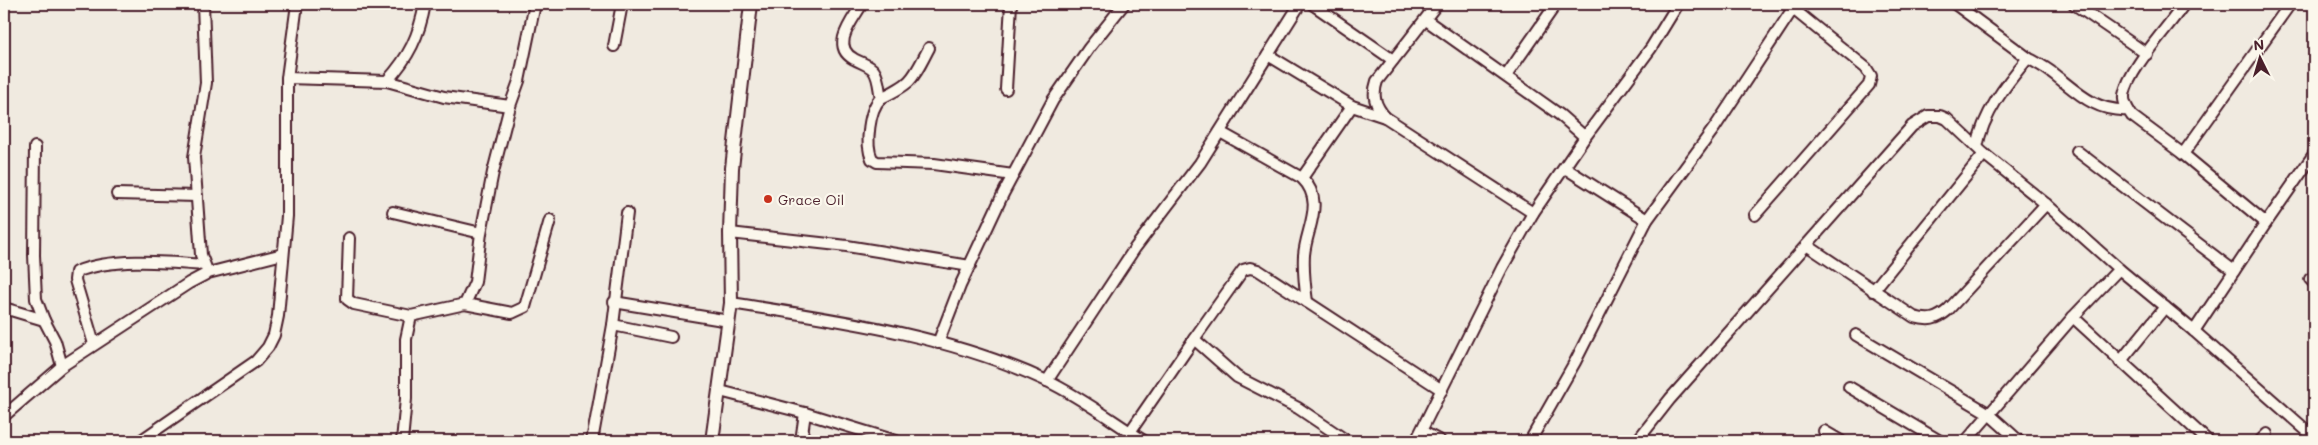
<svg xmlns="http://www.w3.org/2000/svg" width="2318" height="445" font-family="Mali,sans-serif">
  <style>
    .lines { fill: none; stroke-linecap: round; stroke-linejoin: round }
    .minor-casing { stroke: #4a1f2b; stroke-width: 14 }
    .major-casing { stroke: #4a1f2b; stroke-width: 16 }
    .minor { stroke: #fbf7ec; stroke-width: 10 }
    .major { stroke: #fbf7ec; stroke-width: 12 }
    .poi-dot { fill: #c8321e; stroke: #fbf7ec; stroke-width: 2 }
    .labels { text-anchor: middle; dominant-baseline: central; stroke-width: 4.5; stroke-linejoin: round; paint-order: stroke }
    .poi-label { font-size: 14px; fill: #4a1f2b; stroke: #fbf7ec; text-anchor: start }
  </style>
  <rect width="100%" height="100%" fill="#f0eae0"/>
  <filter id="ink" filterUnits="userSpaceOnUse"><feTurbulence type="fractalNoise" baseFrequency=".02" numOctaves="2"/><feDisplacementMap in="SourceGraphic" scale="10" xChannelSelector="R" yChannelSelector="G"/><feConvolveMatrix kernelMatrix="1 2 1 2 8 2 1 2 1" color-interpolation-filters="sRGB"/></filter>
  <g filter="url(#ink)">
    <g class="lines">
      <defs>
        <g id="minor">
          <polyline points="203,4 206,83 194,157 201,255 208,273"/>
          <path d="M862,4C852,21 830,46 854,59C861,63 870,65 874,71C879,78 879,90 881,98C869,109 865,144 872,159L877,162L934,164L1013,175"/>
          <polyline points="1312,4 1393,60"/>
          <path d="M1437,4L1377,81C1372,96 1375,105 1385,117L1533,213"/>
          <polyline points="1955,4 2028,58"/>
          <polyline points="2074,4 2147,54"/>
          <path d="M2184,4C2168,28 2129,68 2124,95C2123,103 2128,110 2132,116L2183,154L2266,223"/>
          <polyline points="1426,20 1560,115 1585,137"/>
          <polyline points="614,46 622,4"/>
          <polyline points="1268,55 1352,106 1385,117"/>
          <polyline points="1506,76 1556,4"/>
          <polyline points="287,78 387,81 444,97 510,106 493,172 481,233 475,282 465,304 411,316 406,339 406,399 402,441"/>
          <path d="M387,81C409,57 419,36 425,4"/>
          <polyline points="1006,89 1011,4"/>
          <path d="M881,98C914,82 912,80 929,48"/>
          <polyline points="510,106 519,81 535,4"/>
          <path d="M1220,132L1302,178C1326,202 1306,228 1304,255C1303,271 1305,287 1307,302"/>
          <polyline points="35,147 34,255 36,299 44,320 55,341 62,366"/>
          <path d="M1977,147C1983,114 2006,84 2028,58C2037,63 2047,68 2055,75C2078,93 2096,112 2128,110"/>
          <polyline points="2077,151 2234,271"/>
          <polyline points="2183,154 2290,4"/>
          <polyline points="1565,168 1647,220"/>
          <polyline points="1302,178 1352,106"/>
          <polyline points="117,194 197,196"/>
          <polyline points="393,212 481,233"/>
          <polyline points="1755,215 1869,85 1871,76 1866,68 1787,4"/>
          <polyline points="730,233 847,246 970,266"/>
          <polyline points="349,238 347,299 354,304 411,316"/>
          <path d="M1808,246L1914,317C1929,321 1936,320 1948,310L2046,204"/>
          <polyline points="2310,279 2314,283"/>
          <polyline points="1873,291 1984,154"/>
          <polyline points="614,302 729,321"/>
          <path d="M731,303C838,320 949,335 1047,381C1081,397 1112,421 1144,441"/>
          <polyline points="465,304 512,313 525,307 550,220"/>
          <polyline points="4,308 44,320"/>
          <polyline points="2073,317 2208,441"/>
          <polyline points="613,325 671,337"/>
          <polyline points="2194,331 2266,223 2314,154"/>
          <polyline points="1856,335 1988,413 2019,441"/>
          <polyline points="1194,339 1243,270 1250,268 1258,270 1442,390"/>
          <polyline points="938,343 960,286 1003,194 1053,100 1089,48 1124,4"/>
          <path d="M94,344L75,280L76,272C113,257 165,262 204,265"/>
          <polyline points="2120,362 2165,307"/>
          <polyline points="1047,381 1135,248 1200,163 1300,4"/>
          <polyline points="1849,387 1940,441"/>
          <polyline points="720,391 805,413 896,441"/>
          <polyline points="4,416 62,366 189,283 208,273 283,254"/>
          <polyline points="1824,431 1841,441"/>
          <polyline points="1130,432 1194,339 1237,377 1298,408 1347,441"/>
          <polyline points="1423,432 1440,441"/>
          <polyline points="140,441 256,361 268,347 274,335 278,316 287,216 287,78 297,4"/>
          <polyline points="592,441 613,325 627,213"/>
          <polyline points="801,441 805,413"/>
          <polyline points="1416,441 1502,268 1533,213 1585,137 1651,48 1678,4"/>
          <polyline points="1530,441 1575,362 1647,220 1715,127 1796,4"/>
          <polyline points="1637,441 1670,399 1912,126 1928,116 1940,116 1947,119 1984,154 2046,204 2119,269 2194,331 2314,437"/>
          <polyline points="1966,441 2073,317 2119,269"/>
          <polyline points="2260,441 2267,434"/>
        </g>
        <polyline id="major" points="712,441 731,303 730,233 732,168 751,4"/>
      </defs>
      <use href="#minor" class="minor-casing"/>
      <use href="#major" class="major-casing"/>
      <use href="#minor" class="minor"/>
      <use href="#major" class="major"/>
    </g>
  </g>
  <circle class="poi-dot" cx="768" cy="199" r="5"/>
  <g class="labels">
    <g class="poi-label">
      <text x="778" y="199">Grace Oil</text>
    </g>
  </g>
  <rect width="2318" height="445" fill="none" stroke="#fbf7ec" stroke-width="20"/>
  <rect x="10" y="10" width="2298" height="425" fill="none" stroke="#4a1f2b" stroke-width="2" filter="url(#ink)"/>
  <g transform="translate(2260 58) rotate(355)" stroke="#fbf7ec" stroke-width="4" paint-order="stroke">
  <path d="M0-4L9 19L0 12L-9 19Z" fill="#4a1f2b"/>
  <text y="-8" font-size="14" font-weight="bold" text-anchor="middle" fill="#4a1f2b">N</text>
  </g>
</svg>
